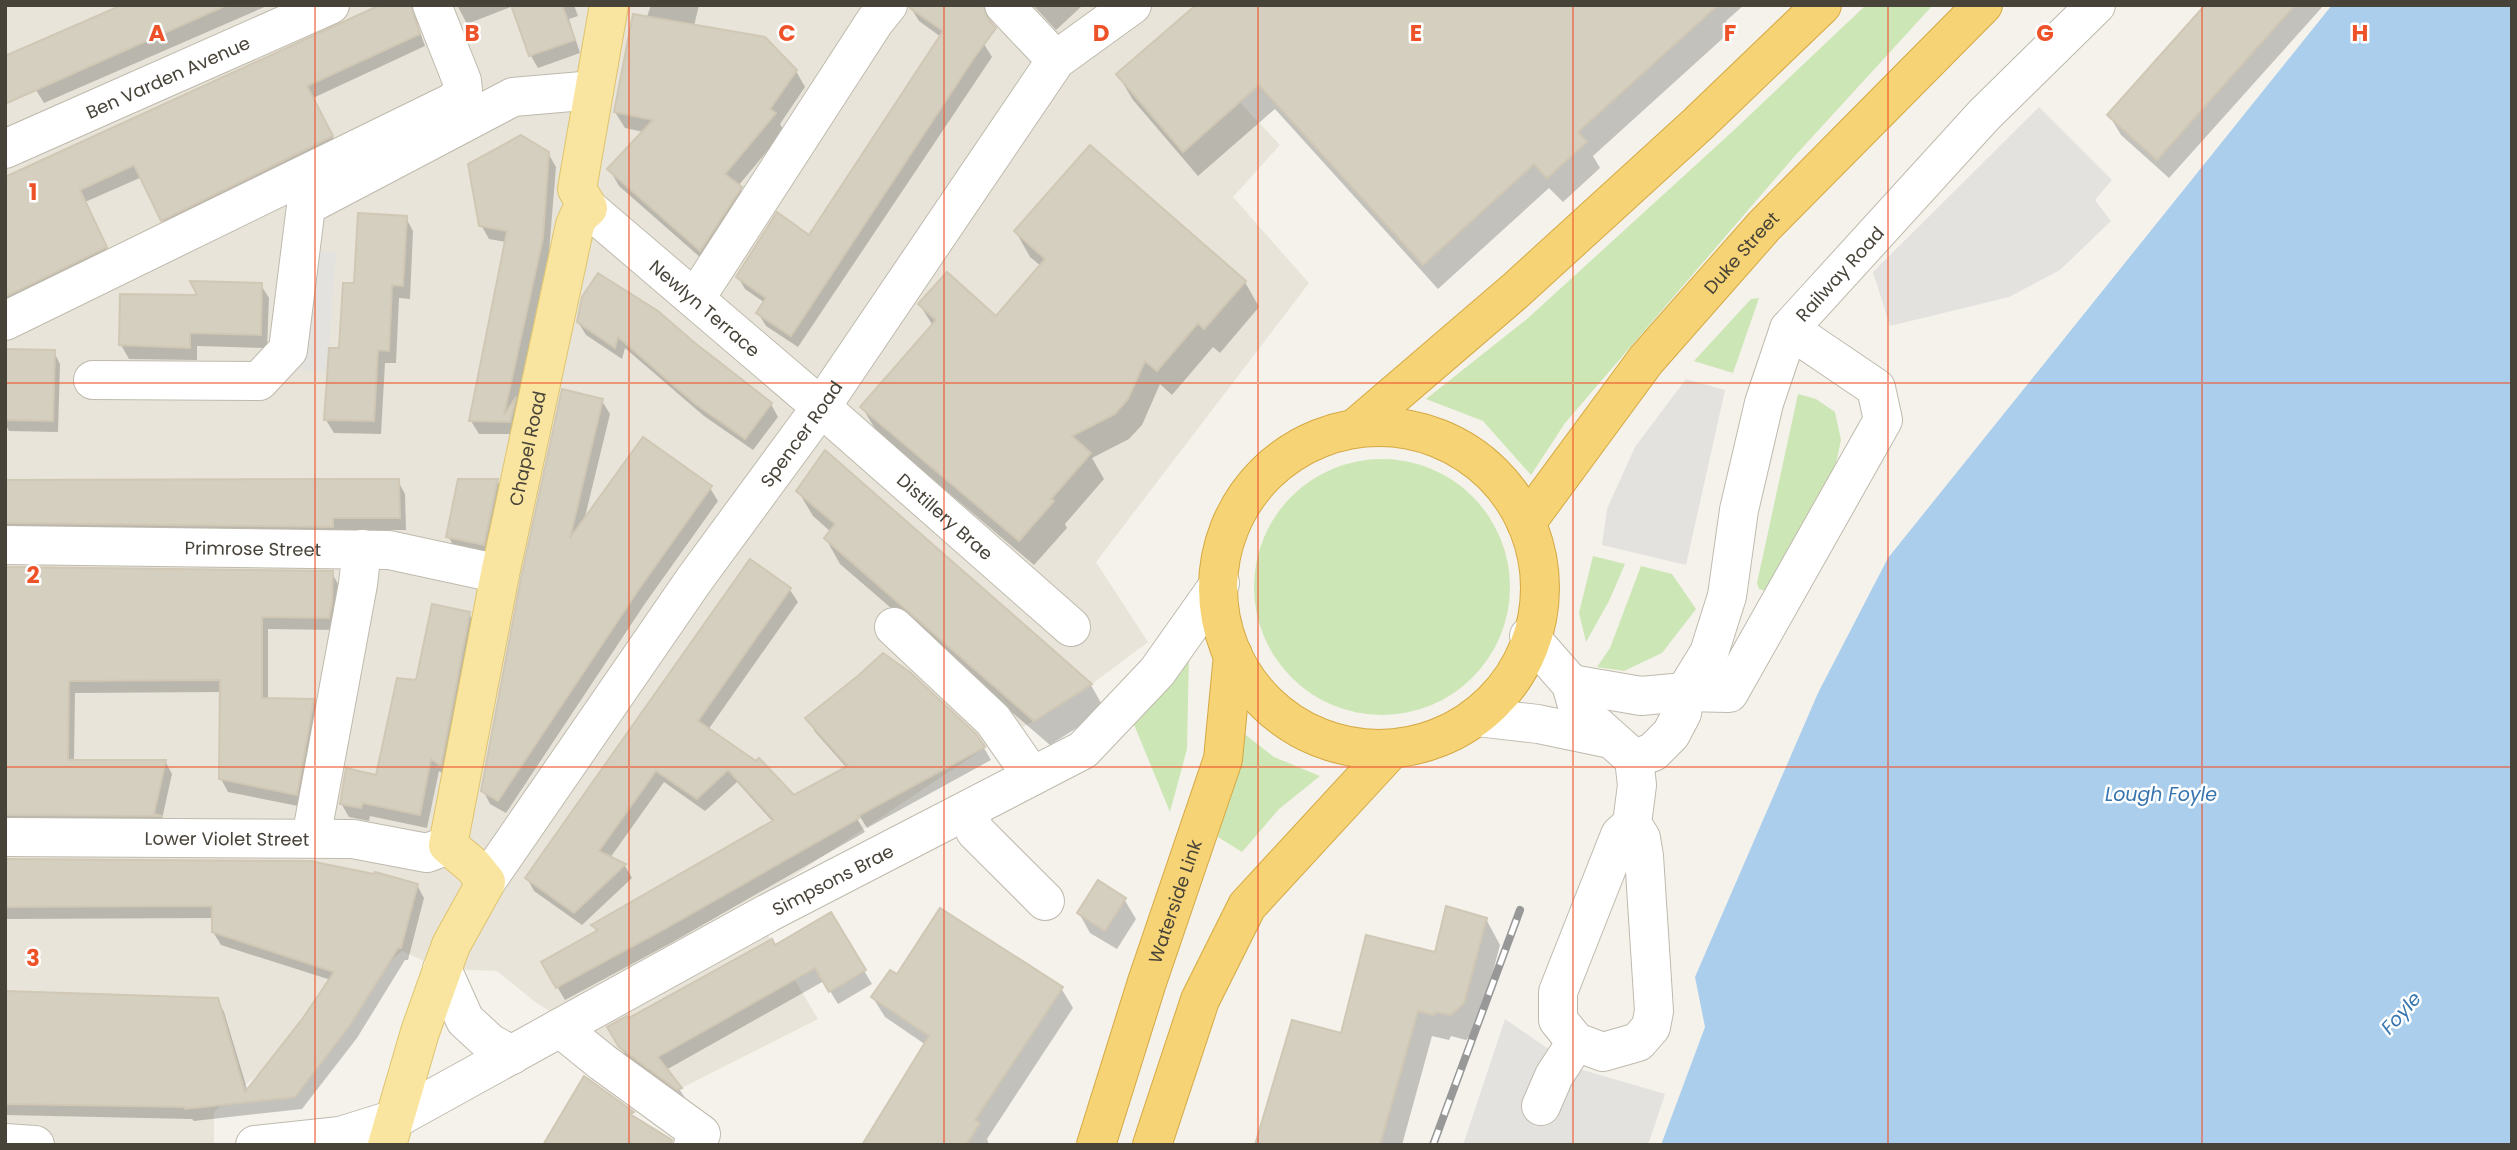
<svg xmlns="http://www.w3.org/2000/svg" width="2517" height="1150" font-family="Poppins,sans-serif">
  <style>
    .residential { fill: #e8e4d9 }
    .green { fill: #cde6b6 }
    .parking { fill: #e3e2df }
    .water { fill: #abceed }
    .shadow { fill: #0003 }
    .building { fill: #d5cfc0; stroke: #d0c7b4; stroke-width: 2 }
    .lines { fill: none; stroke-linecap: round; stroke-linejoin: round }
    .minor-casing { stroke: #bfbaad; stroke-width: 40 }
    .major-casing { stroke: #dec46f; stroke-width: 40 }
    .highway-casing { stroke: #d5a944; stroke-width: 40 }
    .minor { stroke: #fff; stroke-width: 38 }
    .major { stroke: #f9e59f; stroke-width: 38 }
    .highway { stroke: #f6d374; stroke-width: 38 }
    .rail-casing { stroke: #989898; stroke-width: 8 }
    .rail { stroke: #fff; stroke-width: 5; stroke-dasharray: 16; stroke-linecap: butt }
    .grid { fill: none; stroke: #ee5228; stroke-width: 2; stroke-opacity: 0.55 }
    .labels { text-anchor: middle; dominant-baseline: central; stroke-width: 5; stroke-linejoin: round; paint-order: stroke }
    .street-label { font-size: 18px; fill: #484339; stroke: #fff }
    .water-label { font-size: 19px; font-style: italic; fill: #3775af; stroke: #fff }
    .grid-label { font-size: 23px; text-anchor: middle; font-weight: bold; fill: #ee5228; stroke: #fff; stroke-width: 5; stroke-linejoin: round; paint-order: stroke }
  </style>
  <rect width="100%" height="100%" fill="#f4f2eb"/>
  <polygon class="residential" points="5,5 1205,5 1173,32 1280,145 1233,197 1309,283 1096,562 1148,642 1092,684 1034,721 989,745 750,905 818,1019 662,1098 594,1040 534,1001 497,971 442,969 402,951 214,1112 214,1145 5,1145"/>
  <g class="green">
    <polygon points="1866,5 1933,5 1793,158 1565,423 1531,475 1483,421 1426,399 1527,319 1733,131"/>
    <polygon points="1759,298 1733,373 1694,361 1751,299"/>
    <polygon points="1798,394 1816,399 1835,412 1841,440 1835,468 1768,592 1759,589 1757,583"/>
    <circle cx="1382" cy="587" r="128"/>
    <polygon points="1593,556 1625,564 1609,601 1586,642 1579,613"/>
    <polygon points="1641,566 1672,574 1696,609 1662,653 1624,671 1597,667 1610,648"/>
    <polygon points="1189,654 1187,749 1170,812 1128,710"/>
    <polygon points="1242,732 1274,757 1320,776 1279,809 1242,852 1218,837 1235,771"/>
  </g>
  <g class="parking">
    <polygon points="2039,107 2112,180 2095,200 2111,221 2060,270 2009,297 1890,326 1873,272"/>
    <polygon points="303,251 336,253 327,372 294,369"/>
    <polygon points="1686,379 1725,390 1686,565 1602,545 1607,509 1635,447"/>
    <polygon points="1505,1019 1576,1068 1665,1094 1648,1145 1463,1145"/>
  </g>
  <polygon class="water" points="2332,5 2512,5 2512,1145 1661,1145 1705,1027 1695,977 1818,693 1888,558"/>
  <g class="shadow">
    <polygon points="125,5 269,5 44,103 36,90"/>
    <polygon points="384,5 420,5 416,16 418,27 425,46 313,98 339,149 169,232 142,177 85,202 112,259 5,312 5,179"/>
    <polygon points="457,5 574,5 578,16 569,19 580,53 538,68 531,56 513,6 467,24"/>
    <polygon points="651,5 699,5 694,26 796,71 805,87 780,124 784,131 738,186 750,204 710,266 619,186 610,170 644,132 625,128 615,112"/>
    <polygon points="1033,5 1083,5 1056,30"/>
    <polygon points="1199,5 1744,5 1726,21 1732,30 1593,156 1600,168 1563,202 1549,188 1438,289 1275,109 1198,176 1133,100 1118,75"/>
    <polygon points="2208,5 2324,5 2169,178 2121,135 2109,115"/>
    <polygon points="911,8 984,44 992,57 798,347 766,326 758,313 765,303 745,289 738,277 809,237 941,37 919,21"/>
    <polygon points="548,153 556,167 549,252 517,402 522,412 517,434 479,434 471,421 506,242 489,239 481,225"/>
    <polygon points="406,218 413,231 410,299 399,298 396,363 385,363 381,434 334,433 326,420 341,350"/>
    <polygon points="1016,232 1245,282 1259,307 1220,353 1213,347 1172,395 1160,384 1142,425 1129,439 1092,458 1104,479 1065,524 1067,528 1034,565 877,432 862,407 933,326 920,305 996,319 1041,266 1030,257"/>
    <polygon points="261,285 269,298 267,348 197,346 197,360 129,359 121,345 199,297"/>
    <polygon points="584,298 771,404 778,417 753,450 704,416 625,348 622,359 586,335 578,322"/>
    <polygon points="5,351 54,352 60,364 58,432 9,431 5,424"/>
    <polygon points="602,401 610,414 584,521 710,488 718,501 644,605 506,813 490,804 483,790"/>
    <polygon points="825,453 1091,685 1105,710 1050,745 840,564 826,539 831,532 813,516 798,491"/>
    <polygon points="398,481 405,494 406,530 340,530 339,540 5,538 5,482"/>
    <polygon points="497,481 505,494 491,557 456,550 448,536"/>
    <polygon points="751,561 790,590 798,602 708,730 794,797 847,768 815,732 808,719 984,748 991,760 867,828 856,810 853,812 865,832 671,943 565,1000 543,963 597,932 593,926 774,823 737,782 705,811 664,782 610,858 625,866 632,878 582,925 534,891 527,878"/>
    <polygon points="5,569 332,573 339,586 336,630 268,629 268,700 313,701 321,714 303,807 228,792 221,779 222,692 75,693 74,762 165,761 172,774 162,819 5,830"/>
    <polygon points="469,614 477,627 448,777 439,771 427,828 370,816 369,821 349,817 341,803 378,777 417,682"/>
    <polygon points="5,861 417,885 424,898 408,960 405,960 357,1038 302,1109 194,1121 192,1119 5,1115 5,993 217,999 224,1012 248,1092 304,1019 331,980 221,945 213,932 213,918 5,919"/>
    <polygon points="1124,899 1136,919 1117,949 1090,933 1079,913"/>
    <polygon points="831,915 872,984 838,1004 824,981 666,1070 688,1102 629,1061 609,1028 629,1021 774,947"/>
    <polygon points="1486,919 1500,945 1478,1028 1466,1040 1451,1036 1449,1040 1432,1036 1402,1145 1257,1145 1342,1035 1436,955"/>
    <polygon points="897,977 1061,988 1073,1008 987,1139 989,1145 864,1145 926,1045 885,1017 873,998"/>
  </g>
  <g class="building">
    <polygon points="122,5 227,5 5,104 5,56"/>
    <polygon points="380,5 411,5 420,34 307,86 333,136 161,221 134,165 80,190 107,247 5,297 5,177"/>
    <polygon points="511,5 562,5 575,40 529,56"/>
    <polygon points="909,5 983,5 988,19 996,28 974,58 791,336 756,313 766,298 736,277 777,212 809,235 943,31 910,8"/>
    <polygon points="1196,5 1718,5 1578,132 1587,142 1547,178 1534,164 1423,265 1259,85 1183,152 1116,74"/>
    <polygon points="2205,5 2295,5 2157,160 2107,115"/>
    <polygon points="633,14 765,37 797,70 770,109 776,113 725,174 742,187 700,251 607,169 653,120 614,112"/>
    <polygon points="521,135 549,152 543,238 504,415 516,397 510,422 469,421 507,231 479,226 468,164"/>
    <polygon points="1090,145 1246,281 1204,329 1198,323 1157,371 1145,361 1128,399 1115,414 1072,436 1091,453 1051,499 1054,501 1019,541 860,407 936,320 918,304 947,272 996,316 1045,259 1014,231"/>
    <polygon points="358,213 407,216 403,286 392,285 389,351 378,350 374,421 324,420 329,348 339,348 343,283 354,283"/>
    <polygon points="598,273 658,311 695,343 772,403 745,439 694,403 618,337 615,348 577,322 582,297"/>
    <polygon points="190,281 262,283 261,335 190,333 190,348 119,345 120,294 197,295"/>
    <polygon points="5,349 55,350 53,421 5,420"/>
    <polygon points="562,389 603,399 570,538 643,437 712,486 637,592 498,801 481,791 521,578"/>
    <polygon points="825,450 1092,684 1034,721 824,538 835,524 796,491"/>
    <polygon points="399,479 400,518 333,518 333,527 5,523 5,480"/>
    <polygon points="458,479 498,479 484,545 446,537"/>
    <polygon points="750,559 791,588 698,721 756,761 759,758 794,795 848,766 805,718 859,675 883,653 911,673 976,734 985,747 858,816 859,818 663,930 556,988 541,962 598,930 591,925 774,820 728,770 697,799 656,771 599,851 626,864 574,913 525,878"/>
    <polygon points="5,567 333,571 332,603 329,618 262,617 262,698 314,699 297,795 219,779 220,680 69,681 68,760 166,760 154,814 162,816 5,815"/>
    <polygon points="432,604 470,612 441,766 431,759 420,815 363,803 361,808 340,804 346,768 376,775 397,678 416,680"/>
    <polygon points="5,859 310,861 374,874 375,872 418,884 401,948 398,948 350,1025 295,1097 185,1109 184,1107 5,1104 5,991 218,998 245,1092 303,1018 334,972 212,932 212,906 5,907"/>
    <polygon points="1098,880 1126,898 1105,931 1077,913"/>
    <polygon points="1446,906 1487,918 1464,1003 1451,1015 1436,1012 1434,1015 1418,1011 1380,1145 1255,1145 1292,1020 1341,1033 1366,935 1435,952"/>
    <polygon points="940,908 1063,987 975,1120 980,1123 966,1145 862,1145 929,1036 871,997 890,970 897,974"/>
    <polygon points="831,912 866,970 829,992 815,968 658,1057 682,1088 677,1090 619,1047 607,1027 627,1016 629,1018 772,939 775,945"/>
    <polygon points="584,1076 634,1112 630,1114 672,1140 671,1145 543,1145"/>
  </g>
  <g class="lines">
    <defs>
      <g id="minor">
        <polyline points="1004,5 1056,60"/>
        <path id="s1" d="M5,149L330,5"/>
        <path id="s2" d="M588,208L821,407L1071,627"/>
        <polyline points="695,299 875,21 888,5"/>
        <polyline points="5,321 453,102 463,91 462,81 432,5"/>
        <polyline points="93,380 259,381 288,350 306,206 513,97 594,90"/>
        <path id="s3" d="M5,545L389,550L500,574"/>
        <polyline points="894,627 993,720 1032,776"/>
        <polyline points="1529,636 1571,684 1578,709 1634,759"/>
        <polyline points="1571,684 1641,696 1685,692 1729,693 1883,420 1876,388 1789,329"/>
        <polyline points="1477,717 1538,724 1610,739"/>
        <path id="s4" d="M1634,759L1653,752L1671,734L1682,713L1685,692L1709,653L1727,596L1739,510L1764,403L1789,329L1984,115L2096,5"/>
        <polyline points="968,810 975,831 1045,901"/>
        <polyline points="1632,824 1641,838 1644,856 1654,1011 1651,1027 1638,1042 1603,1052 1576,1042 1558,1020 1558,992 1620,835 1632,824 1637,785 1634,759"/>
        <path id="s5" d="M5,837L353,839L427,853L448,845"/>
        <polyline points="311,838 358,584 362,549"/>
        <path id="s6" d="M486,882L694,580L821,407L1056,60L1132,5"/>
        <polyline points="442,969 465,1020 490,1043 512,1055"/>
        <polyline points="560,1028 602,1062 701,1134 693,1145"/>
        <polyline points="1541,1106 1554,1076 1576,1042"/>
        <polyline points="5,1143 35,1145"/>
        <path id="s7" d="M255,1145L340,1136L395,1119L768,913L1083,750L1157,672L1220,583"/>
      </g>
      <g id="major">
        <path id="s8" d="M387,1145L420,1032L451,945L486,882L473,866L448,845L500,574L575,225L579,216L588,208L577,189L609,5"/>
      </g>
      <g id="highway">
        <polyline points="1360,424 1515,291 1698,124 1822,5"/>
        <circle cx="1379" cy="588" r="161"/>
        <path id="s9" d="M1526,523L1646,360L1764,226L1983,5"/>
        <path id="s10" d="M1096,1145L1147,982L1223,759L1233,655"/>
        <polyline points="1152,1145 1200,1000 1247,906 1388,753"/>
      </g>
    </defs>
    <use href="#minor" class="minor-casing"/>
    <use href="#major" class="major-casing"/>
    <use href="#highway" class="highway-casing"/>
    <use href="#minor" class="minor"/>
    <use href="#major" class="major"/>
    <use href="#highway" class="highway"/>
    <defs>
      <polyline id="rail" points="1433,1145 1520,910"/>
    </defs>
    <use href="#rail" class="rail-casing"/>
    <use href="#rail" class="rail"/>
  </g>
  <path class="grid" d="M315,5V1145M629,5V1145M944,5V1145M1258,5V1145M1573,5V1145M1888,5V1145M2202,5V1145M5,383H2512M5,767H2512"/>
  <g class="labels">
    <g class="street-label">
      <text stroke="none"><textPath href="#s1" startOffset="178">Ben Varden Avenue</textPath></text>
      <text stroke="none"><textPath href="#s9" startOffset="346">Duke Street</textPath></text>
      <text stroke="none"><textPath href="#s4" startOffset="546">Railway Road</textPath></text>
      <text stroke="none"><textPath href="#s2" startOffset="154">Newlyn Terrace</textPath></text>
      <text stroke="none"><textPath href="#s6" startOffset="548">Spencer Road</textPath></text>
      <text stroke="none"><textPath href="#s8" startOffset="740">Chapel Road</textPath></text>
      <text stroke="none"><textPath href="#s2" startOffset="472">Distillery Brae</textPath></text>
      <text stroke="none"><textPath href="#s3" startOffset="248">Primrose Street</textPath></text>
      <text stroke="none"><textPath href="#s5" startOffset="222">Lower Violet Street</textPath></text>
      <text stroke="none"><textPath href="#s7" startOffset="642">Simpsons Brae</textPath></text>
      <text stroke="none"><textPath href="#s10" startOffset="256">Waterside Link</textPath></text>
    </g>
    <g class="water-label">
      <text x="2161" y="794">Lough Foyle</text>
      <text transform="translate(2401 1013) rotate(-48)">Foyle</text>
    </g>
  </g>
  <g class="grid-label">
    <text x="157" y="41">A</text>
    <text x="472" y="41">B</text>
    <text x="787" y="41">C</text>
    <text x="1101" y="41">D</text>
    <text x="1416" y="41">E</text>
    <text x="1730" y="41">F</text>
    <text x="2045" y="41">G</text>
    <text x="2360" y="41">H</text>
    <text x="33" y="200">1</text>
    <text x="33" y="583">2</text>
    <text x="33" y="966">3</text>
  </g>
  <rect width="2517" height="1150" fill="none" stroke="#484339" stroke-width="14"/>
</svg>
